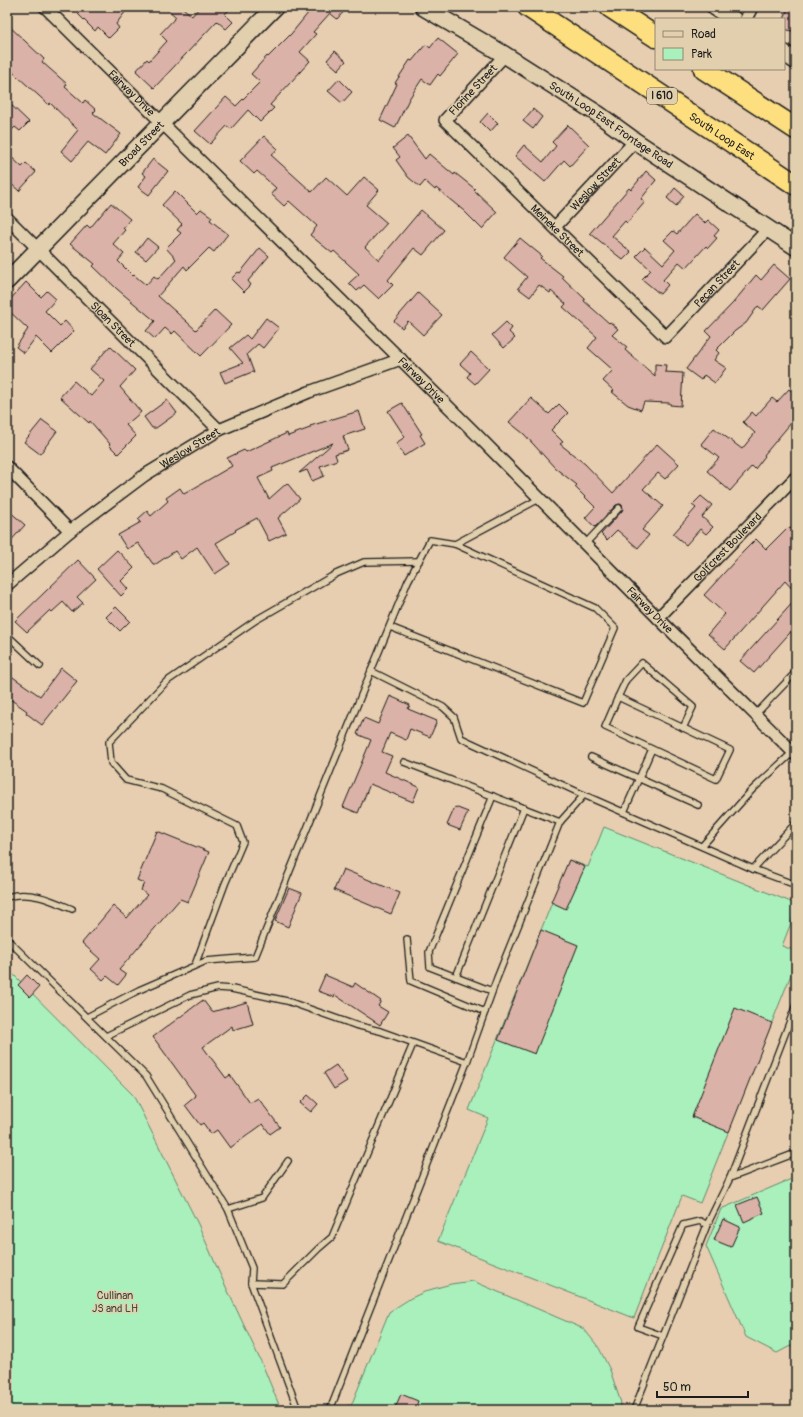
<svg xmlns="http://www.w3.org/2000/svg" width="803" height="1417" font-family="Pangolin,sans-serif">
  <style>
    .green { fill: #aaf0bc; stroke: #63866c }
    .building { fill: #dbb2a7; stroke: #1c1c1c }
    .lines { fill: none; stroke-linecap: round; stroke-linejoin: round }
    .lane-casing { stroke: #1c1c1c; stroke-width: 8 }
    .street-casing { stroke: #1c1c1c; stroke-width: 14 }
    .secondary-casing { stroke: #1c1c1c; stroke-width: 19 }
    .highway-casing { stroke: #1c1c1c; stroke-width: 23 }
    .lane { stroke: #e2cfad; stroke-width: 5.5 }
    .street { stroke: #e2cfad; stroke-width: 11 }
    .secondary { stroke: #e2cfad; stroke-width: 16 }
    .highway { stroke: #fddf80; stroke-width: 20 }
    .labels { text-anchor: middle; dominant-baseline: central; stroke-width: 3; stroke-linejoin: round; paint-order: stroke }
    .shield { fill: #e2cfad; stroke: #575248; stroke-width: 1 }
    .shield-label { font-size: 10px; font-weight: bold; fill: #1c1c1c }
    .street-label { font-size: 11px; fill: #1c1c1c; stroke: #e2cfad }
    .park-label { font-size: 11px; fill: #38463c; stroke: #e2cfad }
  </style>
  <rect width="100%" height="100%" fill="#e7ceb0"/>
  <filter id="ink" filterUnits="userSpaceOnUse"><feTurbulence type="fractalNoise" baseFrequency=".025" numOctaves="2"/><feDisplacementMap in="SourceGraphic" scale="8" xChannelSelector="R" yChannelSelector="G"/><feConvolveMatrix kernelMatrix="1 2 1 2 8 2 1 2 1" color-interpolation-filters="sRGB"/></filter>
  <g filter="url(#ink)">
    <g class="green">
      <polygon points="604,827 796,904 796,910 782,946 796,951 796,962 700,1203 682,1196 634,1318 438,1241 488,1118 469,1110 569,860 588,867"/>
      <polygon points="7,968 133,1095 198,1224 219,1272 263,1366 281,1410 7,1410"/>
      <polygon points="796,1177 796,1343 777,1353 746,1337 706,1246 721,1209"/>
      <polygon points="473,1281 584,1329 599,1348 610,1370 621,1403 618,1410 346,1410 348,1405 351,1406 389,1312 411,1298 429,1290 451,1284"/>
    </g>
    <g class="building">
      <polygon points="85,7 129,7 116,24 119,28 109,38 98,27 95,31 78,14"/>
      <polygon points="165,7 182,7 192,16 200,7 232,7 225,14 233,22 226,29 217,21 154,88 136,71 147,59 149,61 167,41 160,34 176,17"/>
      <polygon points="313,7 348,7 337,19 330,13 313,32 316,34 300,52 310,61 270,105 274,108 260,122 248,110 231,129 227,126 210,144 195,131 226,97 236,106 260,82 251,74 267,56 268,57 291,34"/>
      <polygon points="788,7 796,8 796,32 784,29 784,20"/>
      <polygon points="7,24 44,59 42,62 67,84 65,87 83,103 85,100 96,110 93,113 121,134 105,155 88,142 72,161 61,151 78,130 50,103 49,105 7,67"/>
      <polygon points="438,38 458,54 440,76 438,74 430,85 422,79 409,99 395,128 380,120 397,84 395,83 410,60 412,61 426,44 430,48"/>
      <polygon points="335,51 346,61 338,70 327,60"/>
      <polygon points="339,79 352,92 342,103 328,91"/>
      <polygon points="7,101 29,122 20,131 15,127 7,135"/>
      <polygon points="533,109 542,117 533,129 523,121"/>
      <polygon points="488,113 498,123 490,132 480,122"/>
      <polygon points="568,125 589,145 570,166 564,160 545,182 515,156 524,145 543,162 556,146 552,142"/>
      <polygon points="264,136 278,149 271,155 312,192 326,177 347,196 364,177 379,190 366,205 387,223 365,247 379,260 421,210 444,230 423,255 414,248 388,280 393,285 379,299 364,285 357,291 349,283 359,274 334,251 332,253 310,235 317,226 289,201 284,206 271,194 276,188 257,171 254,174 240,161"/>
      <polygon points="408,136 425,159 429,154 454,175 455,173 475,189 474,190 497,212 482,229 464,211 436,188 435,190 425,181 420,187 408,177 396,160 400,157 393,148"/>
      <polygon points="7,153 22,167 26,163 36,172 19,191 7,180"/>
      <polygon points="153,159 168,171 149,195 138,187 146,176 142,173"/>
      <polygon points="646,171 656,180 641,199 645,202 627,223 625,221 612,236 631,252 623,260 590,233 629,188 631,190"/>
      <polygon points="675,188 684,196 676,206 667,198"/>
      <polygon points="175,191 197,213 201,209 212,217 210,220 228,234 214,252 209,248 187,270 184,266 158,296 196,330 215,310 231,325 201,356 175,331 172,334 165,328 155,339 146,331 155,321 117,289 93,266 95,264 70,244 87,225 90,228 111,203 130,219 123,228 125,230 113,244 124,254 118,261 133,276 134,275 146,285 154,276 158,279 176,259 166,248 181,233 177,230 182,224 162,205"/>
      <polygon points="695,214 705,223 708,220 719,230 714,236 717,238 708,248 706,246 686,268 679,262 663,280 668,285 660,294 642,279 651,270 636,256 645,247 663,264 675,250 664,240 673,231 677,234"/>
      <polygon points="147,238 158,247 146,260 136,252"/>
      <polygon points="520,238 542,256 540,258 563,276 562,277 585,299 584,301 609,323 610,322 618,329 612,335 627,347 625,350 655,376 655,364 666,365 665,372 683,373 681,406 670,405 670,403 644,402 641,410 628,405 612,392 614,391 603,381 613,370 588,348 597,337 563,307 566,304 551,291 550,293 539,285 530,297 518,288 527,277 504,257"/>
      <polygon points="260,248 269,256 248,281 251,285 244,292 231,279 238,272 240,273"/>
      <polygon points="774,265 790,279 763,310 758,306 746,323 735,331 716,350 719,353 714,360 726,368 715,383 704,375 701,380 686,369 711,336 706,331 733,303 756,275 761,280"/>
      <polygon points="26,282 41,297 47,291 56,299 45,311 60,326 65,321 74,331 52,353 36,337 24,353 16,347 28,329 7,309 7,303"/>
      <polygon points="418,293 442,315 423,335 408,321 402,328 394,321"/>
      <polygon points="266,318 279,328 263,348 258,344 247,354 254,373 252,372 225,383 220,372 243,363 230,348 246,335 250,339"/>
      <polygon points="506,322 512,328 509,332 515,338 504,348 492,335"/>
      <polygon points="110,346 135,370 120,387 141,412 126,425 136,436 118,454 109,445 110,444 90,421 89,423 60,397 74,381 91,396 104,381 90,369"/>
      <polygon points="471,352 489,369 475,384 467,377 470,373 460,364"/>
      <polygon points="789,389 796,396 796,417 764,455 765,456 755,469 752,466 730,491 707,471 719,458 701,444 714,428 742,449 755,433 743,422 752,412 756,416 772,398 777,402"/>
      <polygon points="531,398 549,414 559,404 568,413 551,430 563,442 560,444 585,464 613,493 657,444 679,464 665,479 658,473 643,489 663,506 642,530 649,535 638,548 617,530 607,540 601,534 622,511 623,509 622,505 620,504 616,505 595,527 585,518 595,507 575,487 577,485 555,468 524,434 509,422"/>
      <polygon points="167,400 177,413 156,428 152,428 144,417"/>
      <polygon points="402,403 422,434 420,435 425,443 404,456 396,443 405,437 388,411"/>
      <polygon points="359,411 365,429 343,436 348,450 335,454 337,460 320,466 324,476 312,481 307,470 299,473 333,443 272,468 273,471 258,478 269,499 287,483 300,499 278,518 286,533 269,541 257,518 235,530 236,531 216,543 230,564 215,574 197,547 181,559 175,551 156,564 153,564 138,543 127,549 118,535 141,522 138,519 147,511 151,516 168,501 166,498 180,488 184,494 232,466 227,458 244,450 246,452 287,433 288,436 310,428 310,426"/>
      <polygon points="42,420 57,431 40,454 24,442"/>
      <polygon points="701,496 712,505 702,517 713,527 706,534 700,529 686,545 673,534 696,508 692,505"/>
      <polygon points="7,509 25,525 7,545"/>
      <polygon points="796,522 796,593 785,581 725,649 708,634 725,614 704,595 743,552 756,539 766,549 788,527 790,529"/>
      <polygon points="117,550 134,568 121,581 128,589 121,596 97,569"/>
      <polygon points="78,560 96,579 77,597 83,603 72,612 63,602 52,612 50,610 27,632 15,621"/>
      <polygon points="796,599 796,626 754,673 740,661"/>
      <polygon points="116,607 130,621 120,631 106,617"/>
      <polygon points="61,668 77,681 42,725 26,713 27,711 7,697 7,673 40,696"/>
      <polygon points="390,696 410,705 408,709 437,721 430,737 410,729 406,740 390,733 382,752 392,756 385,772 419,787 413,802 370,784 358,813 343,807 371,740 357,734 364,718 378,724"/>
      <polygon points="455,807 468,812 460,830 447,825"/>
      <polygon points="157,831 209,852 188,902 180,899 119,970 126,975 118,985 107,976 103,980 91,969 100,959 82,943 113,906 127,918 147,895 141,890 144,883 137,880"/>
      <polygon points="569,860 585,867 566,909 551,902"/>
      <polygon points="343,869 400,893 391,914 334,890"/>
      <polygon points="289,888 302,893 288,927 275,921"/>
      <polygon points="541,930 578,945 535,1054 498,1040"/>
      <polygon points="27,975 39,987 30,997 18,985"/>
      <polygon points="325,975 353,987 355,983 381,1001 378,1006 388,1012 380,1025 335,995 334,997 318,991"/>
      <polygon points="203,1000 212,1012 247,1002 253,1024 233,1030 232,1026 203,1047 226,1078 230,1075 250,1103 258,1098 280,1127 270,1134 263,1124 230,1148 217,1130 211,1134 203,1123 200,1125 185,1105 196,1096 153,1037"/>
      <polygon points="735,1008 772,1023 729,1132 692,1117"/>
      <polygon points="336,1065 347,1081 334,1089 324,1073"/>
      <polygon points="308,1095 318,1104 311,1112 300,1103"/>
      <polygon points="757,1197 764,1213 744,1222 737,1205"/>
      <polygon points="723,1219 740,1227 731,1247 714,1240"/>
      <polygon points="401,1394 418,1401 415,1410 394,1410"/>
    </g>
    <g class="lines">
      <defs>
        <g id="lane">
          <polyline points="455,544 539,499"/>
          <polyline points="585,544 619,508"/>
          <polyline points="7,635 40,666"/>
          <polyline points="371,671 443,707 454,717 461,738 584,795 753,869 796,885"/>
          <polyline points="618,697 626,680 642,663 693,707 683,728"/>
          <polyline points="755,715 796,672"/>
          <polyline points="591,757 698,805"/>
          <polyline points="404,762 560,822"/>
          <polyline points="624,812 652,749 716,779 730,750 618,697 605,727 652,749"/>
          <polyline points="702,846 752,790 793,752"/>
          <polyline points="753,869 796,823"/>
          <path d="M7,897C30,890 51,900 72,909"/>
          <polyline points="7,939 146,1076 228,1209 252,1268 251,1283 298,1410"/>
          <polyline points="407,939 411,981 485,1012"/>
          <polyline points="195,965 225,884 243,842 237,826 162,789 126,780 111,763 109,742 166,682 256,620 336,574 364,562 419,561"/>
          <polyline points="456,977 524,808"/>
          <polyline points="492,991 430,967 429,952 493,796"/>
          <polyline points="87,1017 139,990 206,961 255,957 371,671 408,581 430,540 455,544 595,608 615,628 583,703 390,627"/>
          <polyline points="106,1036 190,995 218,988 232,989 287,1001 355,1025 380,1031 467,1062"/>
          <polyline points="730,1178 796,1153"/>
          <polyline points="228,1209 262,1198 288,1161"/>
          <polyline points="251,1283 283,1284 318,1249 332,1237 413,1044"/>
          <polyline points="663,1336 638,1327 683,1225 700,1221 707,1225"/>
          <polyline points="330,1410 467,1062 497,978 560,822 584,795"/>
          <polyline points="634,1410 707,1225 730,1178 796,1005"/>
        </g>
        <g id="street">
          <path id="s1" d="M45,7L474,432L658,618L796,755"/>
          <polyline points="746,19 752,7"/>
          <path id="s2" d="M505,55L445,120L666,337L768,229"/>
          <path id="s3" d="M7,218L219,430"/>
          <path id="s4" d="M555,227L635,141"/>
          <polyline points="7,467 70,531"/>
          <path id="s5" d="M7,585L70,531L145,475L219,430L309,392L401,359"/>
          <path id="s6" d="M658,618L796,477"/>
        </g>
        <g id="secondary">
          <path id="s7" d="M423,7L505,55L598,114L635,141L796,247"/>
          <polyline points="715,7 733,19"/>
          <polyline points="784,53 796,61"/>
          <path id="s8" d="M7,281L275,7"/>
        </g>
        <g id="highway">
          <path id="s9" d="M528,7L796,185"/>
          <polyline points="610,7 656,37"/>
          <polyline points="704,69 796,129"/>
        </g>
      </defs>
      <use href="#lane" class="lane-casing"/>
      <use href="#street" class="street-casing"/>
      <use href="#secondary" class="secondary-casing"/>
      <use href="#highway" class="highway-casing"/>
      <use href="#lane" class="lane"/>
      <use href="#street" class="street"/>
      <use href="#secondary" class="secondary"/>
      <use href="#highway" class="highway"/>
    </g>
  </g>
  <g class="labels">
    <rect class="shield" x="647" y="88" width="30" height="16" rx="3"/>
    <g class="shield-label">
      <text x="662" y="96">I 610</text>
    </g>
    <g class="street-label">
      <text transform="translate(473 90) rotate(-47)">Florine Street</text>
      <text stroke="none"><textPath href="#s1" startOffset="122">Fairway Drive</textPath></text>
      <text stroke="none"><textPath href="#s7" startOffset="222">South Loop East Frontage Road</textPath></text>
      <text stroke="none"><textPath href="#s9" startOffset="233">South Loop East</textPath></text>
      <text stroke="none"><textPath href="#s8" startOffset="192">Broad Street</textPath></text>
      <text stroke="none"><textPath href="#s4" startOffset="59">Weslow Street</textPath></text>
      <text stroke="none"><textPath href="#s2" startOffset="246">Meineke Street</textPath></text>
      <text stroke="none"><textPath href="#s2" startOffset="472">Pecan Street</textPath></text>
      <text stroke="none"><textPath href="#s3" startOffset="150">Sloan Street</textPath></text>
      <text stroke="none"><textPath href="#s1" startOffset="530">Fairway Drive</textPath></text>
      <text stroke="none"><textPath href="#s5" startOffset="229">Weslow Street</textPath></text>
      <text stroke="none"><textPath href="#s6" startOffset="99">Golfcrest Boulevard</textPath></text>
      <text stroke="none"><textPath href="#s1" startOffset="854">Fairway Drive</textPath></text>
    </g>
    <g class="park-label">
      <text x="115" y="1295">Cullinan<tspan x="115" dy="13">JS and LH</tspan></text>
    </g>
  </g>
  <rect width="803" height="1417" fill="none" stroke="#e2cfad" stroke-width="24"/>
  <rect x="12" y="12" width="779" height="1393" fill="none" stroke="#1c1c1c" stroke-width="1.5" filter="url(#ink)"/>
  <rect x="655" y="18" width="130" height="52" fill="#e2cfad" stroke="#938773"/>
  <rect x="663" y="31" width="20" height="6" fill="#e2cfad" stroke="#938773"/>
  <text x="691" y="38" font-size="12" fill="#1c1c1c">Road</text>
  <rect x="663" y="48" width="20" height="12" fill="#aaf0bc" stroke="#938773"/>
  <text x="691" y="58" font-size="12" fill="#1c1c1c">Park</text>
  <path d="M657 1391v6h91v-6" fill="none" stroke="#1c1c1c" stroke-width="2"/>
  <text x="663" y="1391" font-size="12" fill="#1c1c1c" stroke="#e2cfad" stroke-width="3" paint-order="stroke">50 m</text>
</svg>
